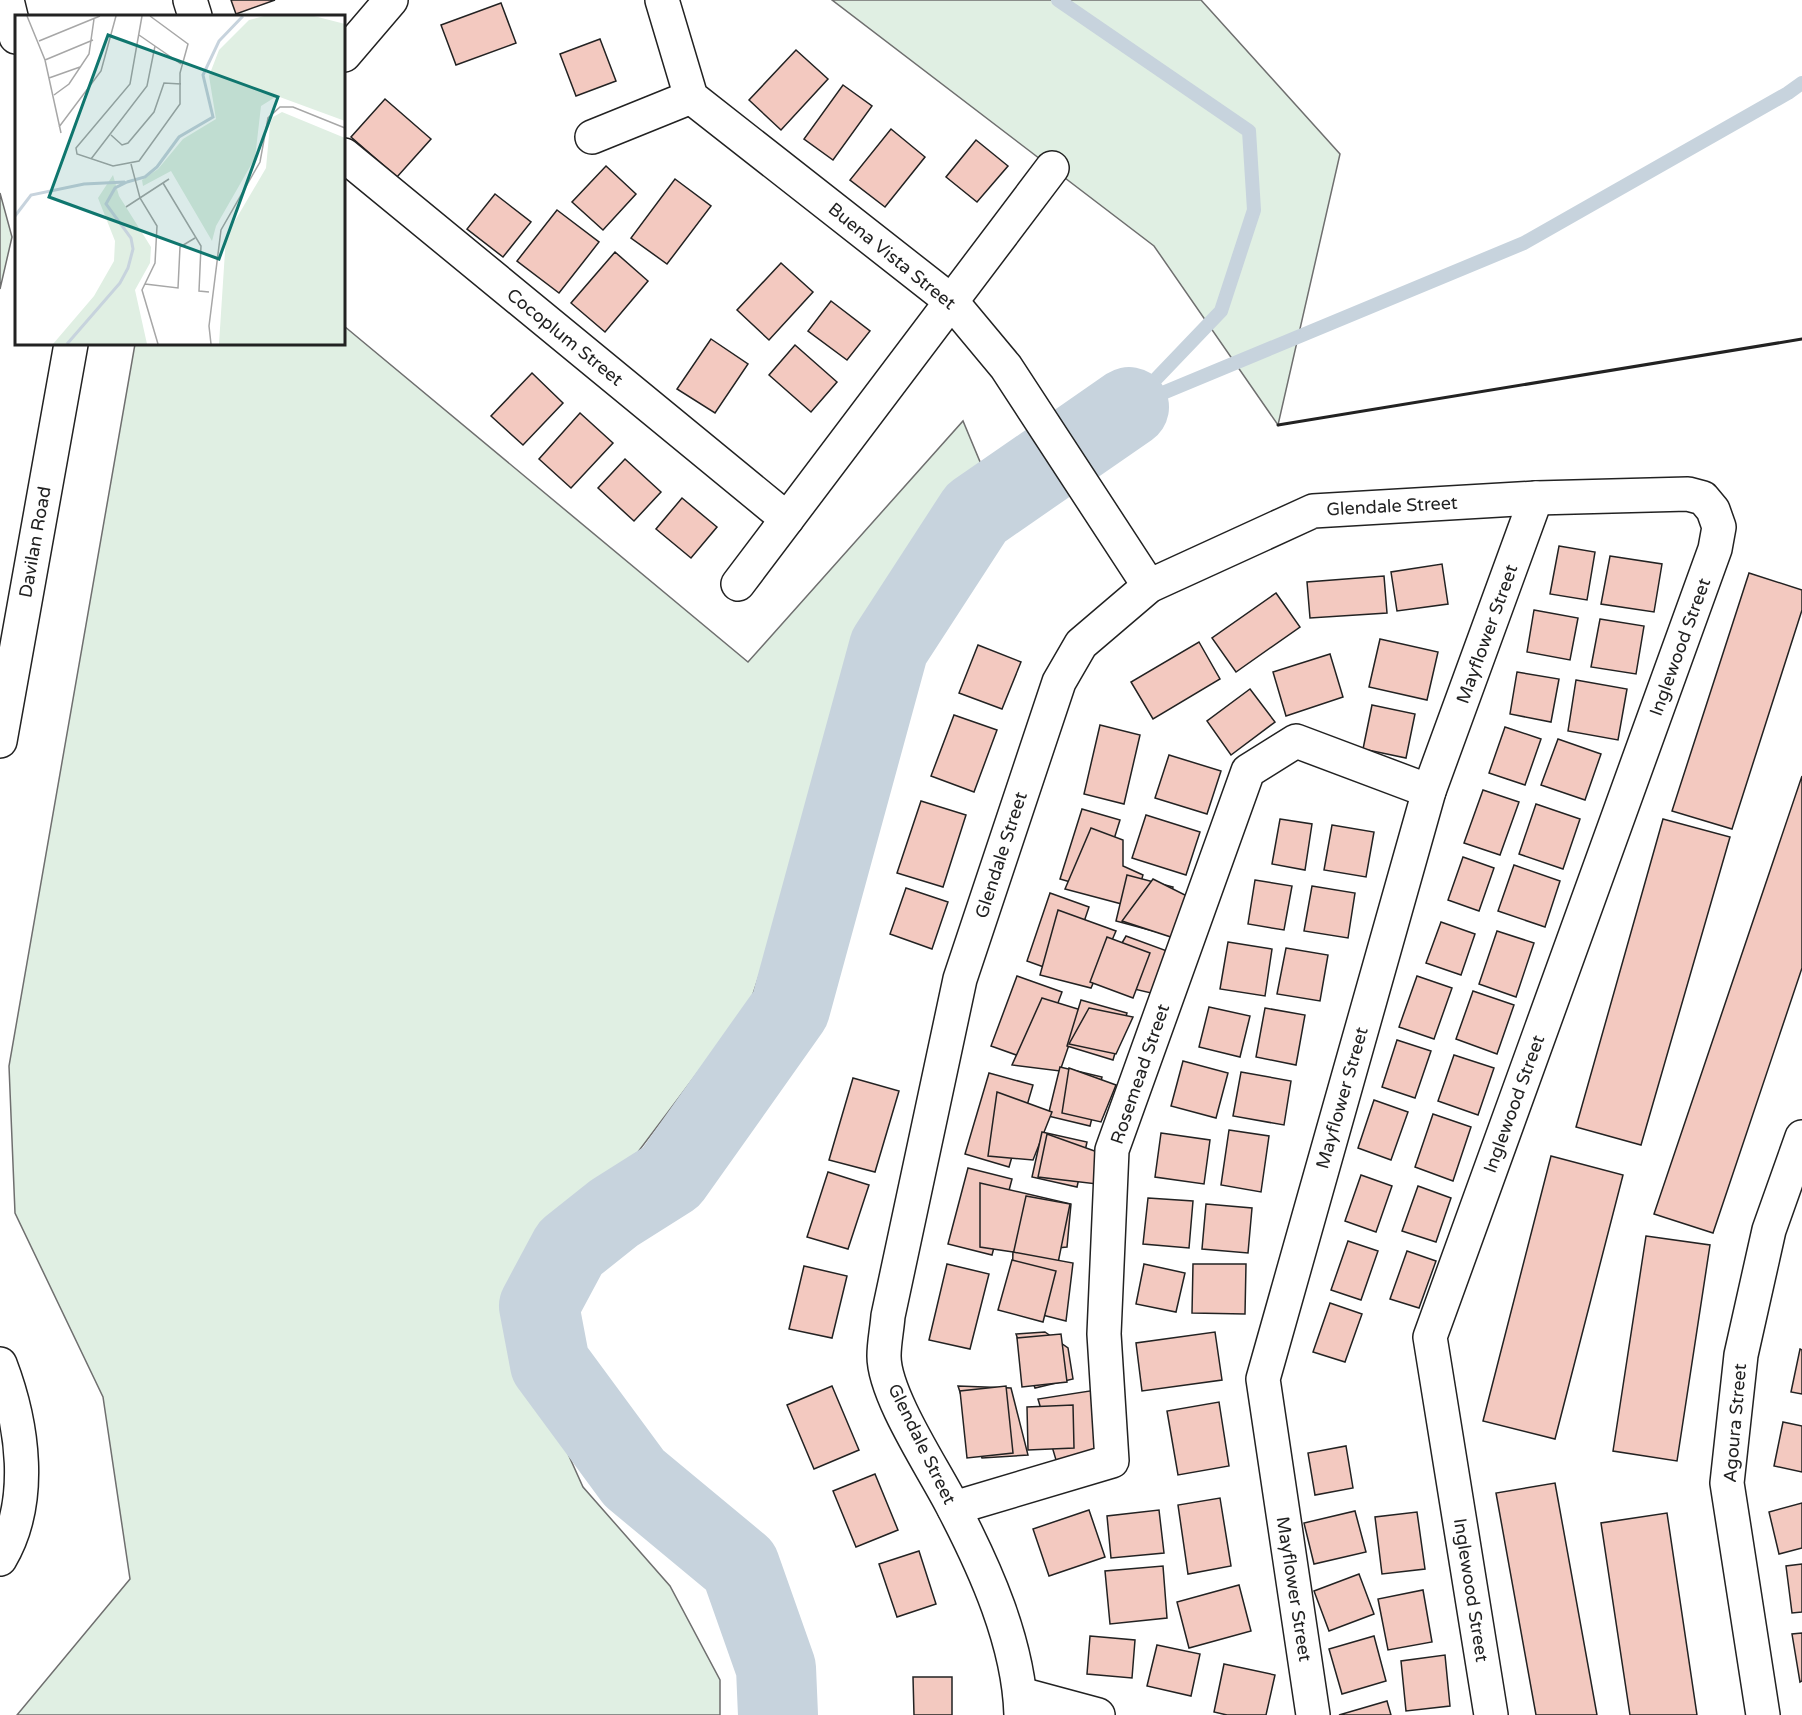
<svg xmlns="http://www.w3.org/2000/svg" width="1802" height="1715" font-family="'Varela Round',sans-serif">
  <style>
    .green { fill: #e0efe3; stroke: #6f6f6f; stroke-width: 1.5 }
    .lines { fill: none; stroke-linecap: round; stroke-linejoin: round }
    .stream { stroke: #c7d3dd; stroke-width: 14 }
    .river { stroke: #c7d3dd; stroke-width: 80 }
    .building { fill: #f3c9c0; stroke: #222; stroke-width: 1.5 }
    .street-casing { stroke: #222; stroke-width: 36 }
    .secondary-casing { stroke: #222; stroke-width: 36 }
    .street { stroke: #fff; stroke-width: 33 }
    .secondary { stroke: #fff; stroke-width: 33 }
    .wall { stroke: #222; stroke-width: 3 }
    .labels { text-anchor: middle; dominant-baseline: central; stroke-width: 4.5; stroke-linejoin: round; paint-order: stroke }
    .street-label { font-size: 18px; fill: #222; stroke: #fff }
    .inset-river { fill: none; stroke: #c7d3dd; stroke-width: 3 }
    .inset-road { fill: none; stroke: #a7a7a7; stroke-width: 1.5 }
    .view { fill: #0f766e; fill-opacity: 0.15; stroke: #0f766e; stroke-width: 3 }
    .inset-edge { fill: none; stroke: #222; stroke-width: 3 }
  </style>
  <rect width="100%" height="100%" fill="#fff"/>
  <g class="green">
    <polygon points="832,0 1201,0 1340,154 1278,425 1154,246"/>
    <polygon points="0,193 12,237 0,289"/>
    <polygon points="344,326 748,662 963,421 988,481 873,635 750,1003 638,1152 547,1224 502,1307 583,1487 670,1586 720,1680 720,1715 17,1715 130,1579 103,1397 15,1213 9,1066 135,344 344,344"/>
  </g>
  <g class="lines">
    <g class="stream">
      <polyline points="1058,0 1249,131 1254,210 1221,311 1133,403"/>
      <polyline points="1129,407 1524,243 1788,93 1802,83"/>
    </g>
    <polyline class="river" points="778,1715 776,1668 740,1566 634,1478 550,1364 539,1306 570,1248 614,1213 671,1177 790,1009 889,647 976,513 1129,407"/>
  </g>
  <g class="building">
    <polygon points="231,0 275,0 236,14"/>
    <polygon points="501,3 516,43 456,65 441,25"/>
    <polygon points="600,39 616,81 576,96 560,54"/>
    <polygon points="796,50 828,79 781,130 749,100"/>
    <polygon points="843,85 872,106 833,160 804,139"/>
    <polygon points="385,99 431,139 397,177 351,137"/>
    <polygon points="891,129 925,157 885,207 850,180"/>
    <polygon points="976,140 1008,166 977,202 946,177"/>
    <polygon points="606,166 636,194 603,230 572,202"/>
    <polygon points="675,179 711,206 667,264 631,238"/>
    <polygon points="495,194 531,222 503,257 467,229"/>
    <polygon points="557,210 599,242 559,293 517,261"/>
    <polygon points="615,252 648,281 605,332 571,303"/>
    <polygon points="781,263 813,292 769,340 737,310"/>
    <polygon points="831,301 870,331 847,360 808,331"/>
    <polygon points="711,339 748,364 715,413 677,389"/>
    <polygon points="795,345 837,382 811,412 769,375"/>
    <polygon points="532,373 563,403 523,445 491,416"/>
    <polygon points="580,413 613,443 571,488 539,459"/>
    <polygon points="625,459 661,492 634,521 598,488"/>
    <polygon points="682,498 717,527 691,558 656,529"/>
    <polygon points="1559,546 1595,552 1587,600 1550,594"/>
    <polygon points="1610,556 1662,564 1654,612 1601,604"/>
    <polygon points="1442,564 1448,604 1397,611 1391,572"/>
    <polygon points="1749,573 1802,590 1802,610 1732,829 1672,811"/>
    <polygon points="1384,576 1387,613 1310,618 1307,582"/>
    <polygon points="1276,593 1300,627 1236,672 1212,638"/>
    <polygon points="1534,610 1578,618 1570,660 1527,652"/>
    <polygon points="1600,619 1644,626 1636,674 1591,667"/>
    <polygon points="1380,639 1438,652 1427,700 1369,687"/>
    <polygon points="1199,642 1220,679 1153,719 1131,682"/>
    <polygon points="978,645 1021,662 1002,709 959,693"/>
    <polygon points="1330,654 1343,697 1286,716 1273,672"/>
    <polygon points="1517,672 1559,679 1551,722 1510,714"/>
    <polygon points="1576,680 1627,689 1618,740 1568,731"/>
    <polygon points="1250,689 1275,722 1231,755 1207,721"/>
    <polygon points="1372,705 1415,714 1406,758 1363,749"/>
    <polygon points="954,715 997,730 974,792 931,776"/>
    <polygon points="1100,725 1140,735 1124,804 1084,794"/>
    <polygon points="1505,727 1541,739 1525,785 1489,773"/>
    <polygon points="1558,739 1601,754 1585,800 1541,785"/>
    <polygon points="1169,755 1221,771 1207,814 1155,798"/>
    <polygon points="1802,776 1802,968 1713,1233 1654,1214"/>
    <polygon points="1483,790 1519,802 1500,855 1464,843"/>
    <polygon points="921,801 966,815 943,887 897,873"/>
    <polygon points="1536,804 1580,819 1563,869 1519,854"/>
    <polygon points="1082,809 1120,820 1098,890 1060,879"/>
    <polygon points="1146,815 1200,832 1186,875 1132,858"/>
    <polygon points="1280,819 1312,824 1305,870 1272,864"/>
    <polygon points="1663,819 1730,837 1641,1145 1576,1127"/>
    <polygon points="1332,825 1374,832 1366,877 1324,870"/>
    <polygon points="1091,828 1123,840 1123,866 1143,875 1133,907 1065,889"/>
    <polygon points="1463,857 1494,868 1479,911 1448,900"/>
    <polygon points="1514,865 1560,881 1545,927 1498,911"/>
    <polygon points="1127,875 1173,887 1161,933 1116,921"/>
    <polygon points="1153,879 1201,903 1177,939 1122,921"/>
    <polygon points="1255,880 1292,886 1284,930 1248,924"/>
    <polygon points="1312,886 1355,893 1348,938 1304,931"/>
    <polygon points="906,888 948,902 932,949 890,934"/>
    <polygon points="1050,893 1089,907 1066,975 1027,961"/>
    <polygon points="1058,910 1116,931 1091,988 1040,975"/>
    <polygon points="1441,922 1475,934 1461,975 1426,963"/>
    <polygon points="1497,931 1534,943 1516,997 1479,984"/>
    <polygon points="1126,936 1178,955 1151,993 1100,981"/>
    <polygon points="1107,937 1150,953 1133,998 1090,982"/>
    <polygon points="1228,942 1272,949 1265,996 1220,989"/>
    <polygon points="1286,948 1328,955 1320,1001 1277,994"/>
    <polygon points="1017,976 1062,992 1036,1062 991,1046"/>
    <polygon points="1417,976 1452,988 1434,1039 1399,1027"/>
    <polygon points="1473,991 1514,1005 1497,1054 1456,1039"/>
    <polygon points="1042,998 1081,1010 1060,1071 1012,1065"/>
    <polygon points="1081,1000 1127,1013 1113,1060 1067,1046"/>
    <polygon points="1209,1007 1250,1016 1240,1057 1199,1047"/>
    <polygon points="1089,1008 1133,1017 1116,1054 1069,1044"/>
    <polygon points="1265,1008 1305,1015 1296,1065 1256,1057"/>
    <polygon points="1397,1040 1431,1051 1415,1098 1382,1087"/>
    <polygon points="1454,1055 1494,1068 1478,1115 1438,1101"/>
    <polygon points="1183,1061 1228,1073 1216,1118 1171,1106"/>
    <polygon points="1060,1067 1102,1077 1090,1126 1048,1116"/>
    <polygon points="1069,1068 1116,1085 1101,1122 1062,1113"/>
    <polygon points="1241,1072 1291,1081 1284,1125 1233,1116"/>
    <polygon points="989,1073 1033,1085 1009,1167 965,1154"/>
    <polygon points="853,1078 899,1091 875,1172 829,1160"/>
    <polygon points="997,1092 1052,1112 1033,1160 988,1156"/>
    <polygon points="1374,1100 1408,1112 1391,1160 1358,1148"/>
    <polygon points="1433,1114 1471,1127 1453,1181 1415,1167"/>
    <polygon points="1229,1130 1269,1136 1261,1192 1221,1185"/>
    <polygon points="1042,1132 1087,1142 1077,1187 1032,1177"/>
    <polygon points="1161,1133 1210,1140 1204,1184 1155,1177"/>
    <polygon points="1047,1134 1103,1154 1097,1184 1038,1177"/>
    <polygon points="1551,1156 1623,1175 1555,1439 1483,1421"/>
    <polygon points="968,1168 1012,1179 992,1255 948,1244"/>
    <polygon points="828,1172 869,1185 848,1249 807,1237"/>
    <polygon points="1361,1175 1392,1186 1376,1232 1345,1221"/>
    <polygon points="980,1183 1071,1204 1067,1247 1013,1252 980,1247"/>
    <polygon points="1418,1186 1451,1198 1436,1242 1402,1231"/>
    <polygon points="1026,1196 1070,1204 1058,1263 1013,1255"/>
    <polygon points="1148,1198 1193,1201 1189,1248 1143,1244"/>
    <polygon points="1206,1204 1252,1208 1248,1253 1202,1249"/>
    <polygon points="1646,1236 1710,1245 1677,1461 1613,1451"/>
    <polygon points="1348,1241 1378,1251 1361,1300 1331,1290"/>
    <polygon points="1407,1251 1436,1261 1419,1308 1390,1299"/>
    <polygon points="1013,1252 1073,1263 1066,1321 1011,1307"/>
    <polygon points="1012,1260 1056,1271 1043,1322 998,1310"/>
    <polygon points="947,1264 989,1274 970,1349 929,1340"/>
    <polygon points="1144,1264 1185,1273 1176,1312 1136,1304"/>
    <polygon points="1193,1264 1246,1264 1245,1314 1192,1313"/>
    <polygon points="804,1266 847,1276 832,1338 789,1329"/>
    <polygon points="1330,1303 1362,1314 1345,1362 1313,1352"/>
    <polygon points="1045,1332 1068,1348 1073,1379 1035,1388 1016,1334"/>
    <polygon points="1215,1332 1222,1380 1142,1391 1136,1343"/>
    <polygon points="1061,1334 1067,1382 1022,1387 1017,1338"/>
    <polygon points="1800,1349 1802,1350 1802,1394 1791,1392"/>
    <polygon points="832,1386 859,1450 814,1469 787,1405"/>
    <polygon points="958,1386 1011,1388 1028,1455 982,1458"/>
    <polygon points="1006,1386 1013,1453 967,1458 960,1391"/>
    <polygon points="1096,1390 1105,1450 1056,1460 1038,1399"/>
    <polygon points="1219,1402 1229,1466 1178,1475 1167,1411"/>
    <polygon points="1073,1405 1074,1448 1028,1450 1027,1407"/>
    <polygon points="1783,1422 1802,1426 1802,1472 1774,1466"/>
    <polygon points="1346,1446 1353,1488 1315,1495 1308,1453"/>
    <polygon points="875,1474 898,1530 856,1547 833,1491"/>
    <polygon points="1555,1483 1597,1715 1536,1715 1496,1493"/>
    <polygon points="1220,1498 1231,1566 1188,1574 1178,1505"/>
    <polygon points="1802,1503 1802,1548 1779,1554 1769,1512"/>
    <polygon points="1089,1510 1105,1557 1049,1576 1033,1529"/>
    <polygon points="1159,1510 1164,1553 1111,1558 1107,1516"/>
    <polygon points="1355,1511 1366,1552 1314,1564 1304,1523"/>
    <polygon points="1417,1512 1425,1569 1382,1574 1375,1517"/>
    <polygon points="1667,1513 1697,1715 1630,1715 1601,1523"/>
    <polygon points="919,1551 936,1604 897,1617 879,1564"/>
    <polygon points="1802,1564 1802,1612 1792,1613 1786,1566"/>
    <polygon points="1163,1566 1167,1618 1110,1624 1105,1571"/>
    <polygon points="1359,1574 1374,1614 1329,1631 1314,1591"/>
    <polygon points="1239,1585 1251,1631 1189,1648 1177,1602"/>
    <polygon points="1423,1590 1432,1642 1388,1650 1378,1599"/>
    <polygon points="1802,1633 1802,1681 1800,1682 1792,1634"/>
    <polygon points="1090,1636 1135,1640 1132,1678 1087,1674"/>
    <polygon points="1374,1636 1386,1681 1342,1694 1329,1649"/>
    <polygon points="1157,1645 1200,1654 1191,1696 1147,1686"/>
    <polygon points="1445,1655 1450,1706 1406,1711 1401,1661"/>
    <polygon points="1224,1664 1275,1675 1266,1715 1227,1715 1214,1712"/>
    <polygon points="913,1677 952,1677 952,1715 914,1715"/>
    <polygon points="1387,1701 1391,1715 1339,1715"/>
  </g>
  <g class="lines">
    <defs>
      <g id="street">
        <polyline points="190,0 195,16"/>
        <polyline points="662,0 691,97 951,301 1006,367 1149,586"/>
        <polyline points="344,55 391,0"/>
        <polyline points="592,137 691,97"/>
        <polyline points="344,155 787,519"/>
        <polyline points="738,584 1052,168"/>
        <polyline points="954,1508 1112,1461 1104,1334 1112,1150 1248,771 1296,741 1429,791"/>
        <polyline points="1020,1694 1098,1715"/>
        <path d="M1021,1715C1019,1643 985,1568 952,1505C933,1468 884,1395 884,1356C884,1343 887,1329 888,1316L960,979L1059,682L1081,644L1149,586L1313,511L1536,498L1688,494L1703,498L1713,510L1719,527L1715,549L1430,1337L1491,1715"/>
        <polyline points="1313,1715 1263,1379 1429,791 1536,498"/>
        <polyline points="1763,1715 1727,1483 1741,1355 1769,1230 1802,1137"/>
      </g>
      <g id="secondary">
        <polyline points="7,0 16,37"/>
        <polyline points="0,741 71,344"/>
        <path d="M0,1364C23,1424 34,1502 0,1559"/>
      </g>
    </defs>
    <use href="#street" class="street-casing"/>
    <use href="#secondary" class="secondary-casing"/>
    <use href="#street" class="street"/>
    <use href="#secondary" class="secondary"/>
    <polyline class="wall" points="1278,425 1802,339"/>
  </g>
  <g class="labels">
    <g class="street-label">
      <text transform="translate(892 256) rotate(39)">Buena Vista Street</text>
      <text transform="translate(565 337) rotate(39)">Cocoplum Street</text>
      <text transform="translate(1392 506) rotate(-3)">Glendale Street</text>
      <text transform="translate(35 542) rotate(-80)">Davilan Road</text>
      <text transform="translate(1487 634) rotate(-70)">Mayflower Street</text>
      <text transform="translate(1680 647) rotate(-70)">Inglewood Street</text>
      <text transform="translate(1001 855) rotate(-72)">Glendale Street</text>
      <text transform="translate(1140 1074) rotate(-71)">Rosemead Street</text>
      <text transform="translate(1342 1098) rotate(-74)">Mayflower Street</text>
      <text transform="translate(1514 1104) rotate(-70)">Inglewood Street</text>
      <text transform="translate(1735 1423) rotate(-85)">Agoura Street</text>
      <text transform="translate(922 1444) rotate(64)">Glendale Street</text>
      <text transform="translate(1294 1589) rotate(81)">Mayflower Street</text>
      <text transform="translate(1471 1590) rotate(81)">Inglewood Street</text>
    </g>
  </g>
  <g transform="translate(15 15)">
    <rect width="330" height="330" fill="#fff"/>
    <path d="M249,1H299L330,9V106L262,81L246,91L240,143L201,211L197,226L156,156L128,171L127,165L143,154L168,124L201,104L194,61L204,35L234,5ZM267,97L330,123V329H204L211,221L251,153L255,109L258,102ZM98,160L104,181L136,232L135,248L120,275L132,329H38L79,281L99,246L100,226L83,183Z" fill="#e0efe3"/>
    <path class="inset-river" d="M112,167L130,162L142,152L164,122L198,102L188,60L204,26L228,1M0,201L16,180L69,169L110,167M52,329L105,268L113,253L118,234L116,223L91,189L100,173L112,167"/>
    <path class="inset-road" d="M12,1L30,45L46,118M127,1L115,69L61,133L62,139L98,151L124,146L165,89V58L173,29L135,1M124,20L166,49M24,26L85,1M30,45L78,25M34,63L65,52M39,80L54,69L74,39L79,4M44,112L86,56L101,1M96,120L107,130L113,128L139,97L149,68L166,69M76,144L132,71L140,31M116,149L125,183L142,211L140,248L127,275L143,329M148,168L186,231L184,276L194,277M111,192L154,164M130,269L163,273L165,232L180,223M196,329L194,311L206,215L245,147L253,103L265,92H278L330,113"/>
    <path class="view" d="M93,20L263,82L204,244L34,182Z"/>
    <rect width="330" height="330" class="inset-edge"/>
  </g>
</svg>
